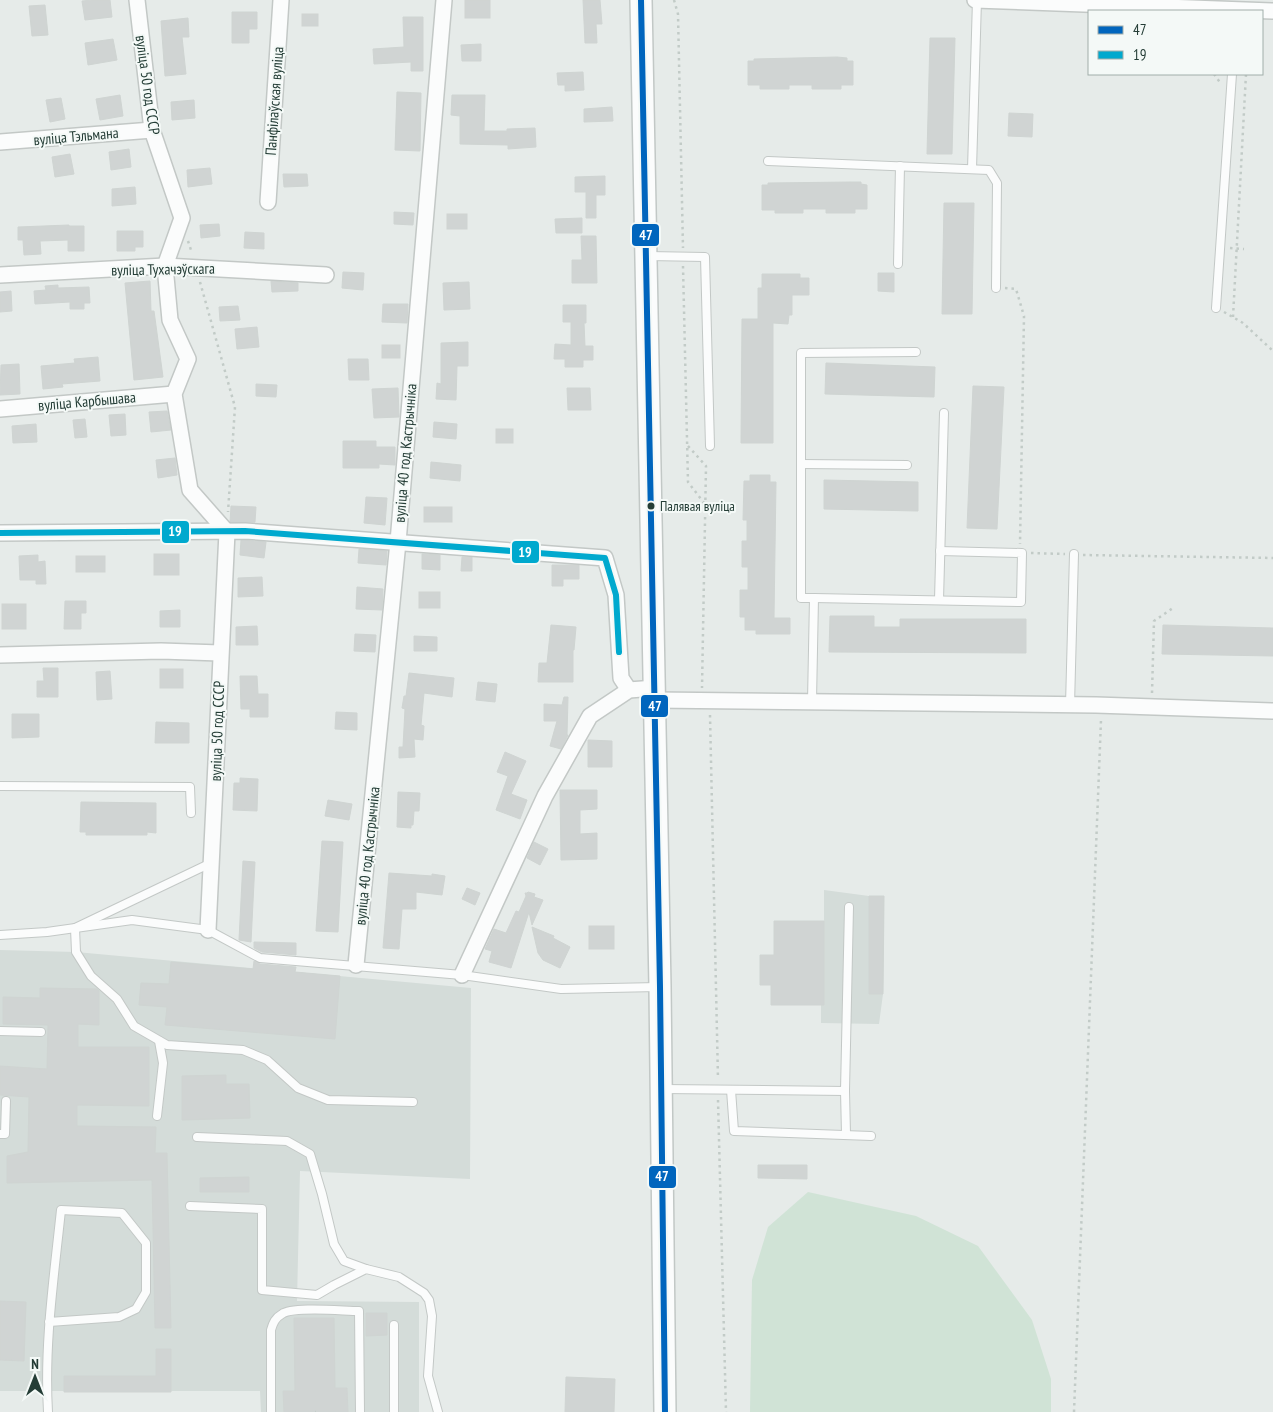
<svg xmlns="http://www.w3.org/2000/svg" width="1273" height="1412" font-family="'PT Sans Narrow',sans-serif">
  <style>
    .built { fill: #d4dcd9 }
    .green { fill: #d0e3d6 }
    .building { fill: #d0d4d3; stroke: #cfd4d2 }
    .lines { fill: none; stroke-linecap: round; stroke-linejoin: round }
    .lane-casing { stroke: #c3c8c6; stroke-width: 10 }
    .street-casing { stroke: #c3c8c6; stroke-width: 18 }
    .secondary-casing { stroke: #c2c8c6; stroke-width: 24 }
    .path { stroke: #c2cbc7; stroke-width: 2.5; stroke-dasharray: 2.5 4; stroke-linecap: butt }
    .lane { stroke: #fbfcfc; stroke-width: 8 }
    .street { stroke: #fbfcfc; stroke-width: 15 }
    .secondary { stroke: #fbfcfc; stroke-width: 21 }
    .bus-1-casing { stroke: #f4f9f7; stroke-width: 10 }
    .bus-2-casing { stroke: #f4f9f7; stroke-width: 10 }
    .bus-1 { stroke: #0065bd; stroke-width: 6 }
    .bus-2 { stroke: #00a9ce; stroke-width: 6 }
    .bus-dot { fill: #243d36; stroke: #f4f9f7; stroke-width: 2 }
    .labels { text-anchor: middle; dominant-baseline: central; stroke-width: 4; stroke-linejoin: round; paint-order: stroke }
    .bus-label { font-size: 14px; fill: #243d36; stroke: #f4f9f7; text-anchor: start }
    .street-label { font-size: 15px; fill: #243d36; stroke: #f4f9f7 }
    .line-badge { stroke: #f4f9f7; stroke-width: 2 }
    .badge-label { font-size: 14px; text-anchor: middle; font-weight: bold; fill: #fff }
  </style>
  <rect width="100%" height="100%" fill="#e6ebe9"/>
  <g class="built">
    <polygon points="824,890 869,896 884,896 883,994 879,1024 821,1023 821,1005 771,1005 771,985 760,985 760,955 774,955 774,921 824,921"/>
    <polygon points="0,950 76,952 471,988 470,1179 300,1171 297,1301 419,1302 419,1412 261,1412 260,1391 0,1391"/>
  </g>
  <polygon class="green" points="808,1192 916,1216 978,1246 1032,1320 1051,1379 1051,1412 750,1412 752,1280 768,1227"/>
  <g class="building">
    <polygon points="92,0 110,0 112,17 85,20 82,1"/>
    <rect x="465" y="0" width="25" height="18"/>
    <polygon points="583,0 600,0 602,24 596,24 597,43 585,43"/>
    <polygon points="45,5 48,35 32,36 29,6"/>
    <polygon points="232,12 257,12 257,29 249,29 249,43 232,43"/>
    <rect x="302" y="14" width="16" height="12"/>
    <polygon points="403,17 423,17 423,71 411,71 411,62 374,64 373,49 404,47"/>
    <polygon points="188,18 189,37 182,37 186,74 165,76 161,21"/>
    <polygon points="930,38 955,38 952,154 927,154"/>
    <polygon points="113,39 117,60 88,65 85,43"/>
    <polygon points="481,44 481,61 462,61 461,45"/>
    <polygon points="837,57 847,58 847,61 853,61 853,85 841,85 841,89 812,89 812,85 789,85 789,89 760,89 760,85 748,85 748,61 754,61 754,59"/>
    <polygon points="583,72 584,90 565,91 565,85 558,85 557,73"/>
    <polygon points="397,92 421,93 420,151 395,150"/>
    <polygon points="120,95 123,116 100,120 96,99"/>
    <polygon points="452,95 485,95 484,131 507,131 507,129 535,128 536,147 508,149 508,145 460,144 460,116 451,115"/>
    <polygon points="61,98 65,119 50,122 46,100"/>
    <polygon points="194,100 195,118 172,120 171,102"/>
    <polygon points="612,107 613,121 584,122 584,109"/>
    <polygon points="1009,113 1033,114 1032,137 1008,136"/>
    <polygon points="129,149 131,167 111,170 109,152"/>
    <polygon points="70,154 74,174 55,177 52,157"/>
    <polygon points="210,168 212,184 188,187 187,170"/>
    <polygon points="283,174 307,174 308,186 284,187"/>
    <polygon points="605,176 605,195 596,195 596,218 586,218 586,192 575,192 575,177"/>
    <polygon points="851,182 861,182 861,184 867,185 867,209 855,209 855,213 826,213 826,209 803,209 803,213 775,213 775,210 762,210 762,185 768,185 768,183"/>
    <polygon points="135,187 136,204 112,206 112,189"/>
    <polygon points="944,203 974,203 972,314 942,314"/>
    <polygon points="394,212 414,213 413,225 394,224"/>
    <rect x="447" y="214" width="20" height="15"/>
    <polygon points="582,218 582,233 556,233 555,219"/>
    <polygon points="219,224 220,236 201,238 200,225"/>
    <polygon points="69,225 69,226 84,226 84,251 68,251 68,240 40,241 41,254 24,255 23,240 18,240 18,227"/>
    <polygon points="117,231 143,231 143,247 135,247 135,251 117,251"/>
    <polygon points="245,232 264,233 264,249 244,248"/>
    <polygon points="581,236 596,236 597,283 572,283 572,260 582,260"/>
    <polygon points="343,272 364,273 363,290 342,288"/>
    <polygon points="878,273 894,273 894,292 878,291"/>
    <polygon points="762,274 800,274 800,278 809,278 809,295 792,295 792,315 789,315 788,324 773,323 773,443 741,443 742,319 758,319 758,288 762,288"/>
    <polygon points="150,281 151,311 154,311 163,377 134,380 125,283"/>
    <polygon points="271,281 298,283 298,291 272,292"/>
    <polygon points="469,282 470,309 444,310 443,283"/>
    <polygon points="58,285 58,288 89,287 90,303 84,303 84,309 70,309 70,302 35,304 34,291 46,290 45,286"/>
    <polygon points="11,291 12,311 0,312 0,292"/>
    <polygon points="383,304 408,304 407,323 382,322"/>
    <polygon points="563,305 586,305 586,323 584,323 585,346 593,346 593,360 583,360 583,367 565,367 565,359 554,359 555,344 571,345 571,322 563,322"/>
    <polygon points="238,306 240,320 220,321 219,307"/>
    <polygon points="257,327 259,347 237,349 235,329"/>
    <polygon points="468,342 468,366 457,366 456,400 436,399 437,383 441,384 441,343"/>
    <rect x="382" y="345" width="18" height="13"/>
    <polygon points="98,357 100,381 62,384 63,387 43,389 41,366 75,363 74,359"/>
    <polygon points="348,359 368,359 369,380 349,380"/>
    <polygon points="826,363 935,367 934,397 825,394"/>
    <polygon points="19,364 20,394 0,395 1,365"/>
    <polygon points="256,384 277,385 276,397 256,396"/>
    <polygon points="973,386 1004,387 997,529 967,528"/>
    <polygon points="398,388 399,417 374,418 372,389"/>
    <polygon points="567,388 590,388 591,410 568,410"/>
    <polygon points="167,411 171,430 151,432 149,412"/>
    <polygon points="125,414 126,435 111,436 109,415"/>
    <polygon points="85,419 87,437 75,438 73,420"/>
    <polygon points="434,422 457,424 456,439 433,437"/>
    <polygon points="36,424 37,442 13,443 12,426"/>
    <rect x="496" y="429" width="17" height="14"/>
    <polygon points="343,441 376,441 376,447 395,447 395,465 379,464 379,468 343,468"/>
    <polygon points="175,458 177,475 158,478 156,460"/>
    <polygon points="431,462 461,465 460,481 430,478"/>
    <polygon points="750,475 770,475 770,482 776,482 774,618 790,618 790,634 756,634 756,630 745,630 745,617 740,617 740,590 748,590 748,567 742,567 742,541 747,541 747,520 743,520 744,481 750,481"/>
    <polygon points="824,480 918,482 918,511 824,509"/>
    <polygon points="366,497 387,498 385,525 364,523"/>
    <polygon points="231,506 256,507 255,522 230,522"/>
    <rect x="424" y="507" width="28" height="15"/>
    <polygon points="241,540 266,542 264,558 240,555"/>
    <polygon points="359,549 387,551 386,565 358,563"/>
    <rect x="154" y="554" width="25" height="21"/>
    <polygon points="422,554 440,555 440,570 422,569"/>
    <polygon points="38,555 38,562 45,561 46,584 36,584 36,580 20,580 19,556"/>
    <rect x="76" y="556" width="29" height="16"/>
    <polygon points="462,557 472,557 472,571 461,571"/>
    <polygon points="552,565 579,565 579,579 563,579 563,586 552,586"/>
    <polygon points="262,577 263,596 238,597 238,578"/>
    <polygon points="357,587 383,589 382,610 356,609"/>
    <rect x="419" y="592" width="21" height="16"/>
    <polygon points="65,601 86,601 86,613 81,613 81,629 64,629"/>
    <rect x="2" y="604" width="24" height="25"/>
    <polygon points="180,610 180,627 160,627 160,611"/>
    <polygon points="830,616 874,616 874,627 900,627 900,619 1026,619 1026,653 829,652"/>
    <polygon points="551,625 576,627 574,650 573,650 573,682 538,682 539,663 547,663"/>
    <polygon points="1163,625 1273,628 1273,656 1162,654"/>
    <polygon points="257,626 258,645 236,645 236,627"/>
    <polygon points="355,634 376,635 375,652 354,651"/>
    <polygon points="414,636 437,637 437,651 414,651"/>
    <polygon points="43,668 58,668 58,697 37,697 37,681 44,681"/>
    <rect x="160" y="669" width="23" height="19"/>
    <polygon points="110,671 112,699 97,700 96,672"/>
    <polygon points="409,673 454,678 452,697 424,693 421,725 424,726 423,740 414,739 415,757 399,758 399,747 403,747 405,709 402,708 404,696 406,696"/>
    <polygon points="240,676 257,676 258,694 268,694 268,717 250,717 250,709 241,709"/>
    <polygon points="478,682 497,684 495,702 476,700"/>
    <polygon points="564,697 568,697 567,735 568,735 561,749 550,746 557,721 544,721 544,704 562,705"/>
    <polygon points="336,712 357,713 357,730 335,729"/>
    <polygon points="12,714 39,714 39,737 12,738"/>
    <polygon points="156,722 189,723 189,743 155,743"/>
    <polygon points="588,740 612,741 612,767 588,767"/>
    <polygon points="505,752 526,761 511,794 527,800 520,819 496,810 508,776 497,772"/>
    <polygon points="240,778 258,779 257,811 233,810 234,783 240,783"/>
    <polygon points="560,790 597,790 597,809 580,810 580,834 597,833 597,859 561,860"/>
    <polygon points="398,792 420,793 419,811 414,811 413,825 411,825 411,828 397,827"/>
    <polygon points="328,800 352,804 349,820 325,816"/>
    <polygon points="81,802 156,803 156,833 147,832 147,835 86,835 86,832 80,832"/>
    <polygon points="322,841 343,842 338,932 316,931"/>
    <polygon points="534,842 548,849 540,865 527,858"/>
    <polygon points="243,861 255,862 251,942 239,940"/>
    <polygon points="389,873 432,876 432,874 445,876 442,895 416,892 416,909 402,909 399,949 383,948"/>
    <polygon points="467,888 480,893 475,905 462,899"/>
    <polygon points="528,892 535,894 534,897 543,900 532,925 529,912 511,968 489,962 492,951 485,949 494,929 506,933 516,911 519,912 526,896 525,893 527,893"/>
    <polygon points="869,896 884,896 883,994 869,994"/>
    <polygon points="774,921 824,921 824,1005 771,1005 771,985 760,985 760,955 774,955"/>
    <rect x="589" y="926" width="25" height="23"/>
    <polygon points="532,927 554,936 553,938 570,947 560,968 543,960 538,953"/>
    <polygon points="254,942 296,943 296,955 262,952 254,948"/>
    <polygon points="254,961 260,964 296,967 295,972 340,976 335,1039 165,1025 167,1007 139,1005 141,983 169,984 171,962 253,969"/>
    <polygon points="40,988 97,989 99,991 99,1025 78,1024 78,1047 149,1047 149,1106 77,1105 77,1126 156,1127 155,1153 167,1153 171,1328 155,1328 152,1180 7,1183 7,1156 28,1152 29,1097 0,1095 0,1066 47,1069 48,1025 3,1024 3,997 40,998"/>
    <polygon points="226,1075 226,1084 249,1084 250,1118 182,1120 182,1076"/>
    <polygon points="758,1165 807,1165 807,1179 758,1178"/>
    <polygon points="249,1177 249,1192 200,1192 200,1178"/>
    <polygon points="0,1301 26,1302 24,1361 0,1360"/>
    <polygon points="366,1313 387,1313 387,1335 366,1336"/>
    <polygon points="294,1318 334,1318 335,1388 347,1388 348,1412 284,1412 283,1391 295,1391"/>
    <polygon points="156,1349 171,1349 171,1392 64,1392 64,1376 156,1376"/>
    <polygon points="566,1377 615,1379 614,1412 565,1412"/>
  </g>
  <g class="lines">
    <defs>
      <g id="lane">
        <polyline points="768,161 989,170 997,183 996,288"/>
        <polyline points="972,169 977,0"/>
        <polyline points="648,256 705,257 710,446"/>
        <polyline points="898,264 900,166"/>
        <polyline points="1216,308 1232,74"/>
        <polyline points="801,464 907,465"/>
        <polyline points="814,598 1021,602 1022,553 940,551"/>
        <polyline points="939,600 944,413"/>
        <polyline points="812,701 814,598 801,598 801,353 916,352"/>
        <polyline points="1070,705 1074,554"/>
        <polyline points="0,786 190,787 191,813"/>
        <polyline points="211,863 75,928 76,952 91,976 117,999 134,1026 167,1045 243,1050 267,1060 298,1088 328,1100 413,1102"/>
        <polyline points="0,935 47,932 132,920 208,930 260,958 462,975 561,989 658,987"/>
        <polyline points="0,1031 41,1032"/>
        <polyline points="663,1089 845,1091 849,907"/>
        <polyline points="731,1090 734,1131 871,1136"/>
        <polyline points="845,1091 846,1134"/>
        <polyline points="157,1116 163,1063 159,1041"/>
        <polyline points="0,1134 5,1134 6,1101"/>
        <polyline points="197,1137 287,1141 310,1154 322,1194 334,1244 344,1261 366,1269"/>
        <polyline points="190,1206 262,1209 262,1290 317,1295 334,1285 366,1269 399,1277 424,1293 429,1300 432,1316 428,1376 438,1412"/>
        <polyline points="394,1325 394,1412"/>
        <path d="M48,1412C44,1344 54,1277 61,1210L122,1213L146,1243V1292L136,1309L119,1317L49,1322"/>
        <path d="M271,1412V1330C273,1323 275,1318 282,1314C293,1306 343,1311 359,1311L360,1412"/>
      </g>
      <g id="street">
        <polyline points="137,0 152,130 182,218 165,266 170,320 188,359 174,394 190,490 227,532 208,930"/>
        <polyline points="975,0 1273,11"/>
        <polyline points="0,142 152,130"/>
        <polyline points="268,202 281,0"/>
        <polyline points="0,275 165,266 326,275"/>
        <polyline points="0,409 174,394"/>
        <polyline points="0,533 245,531 605,558 616,595 621,678 629,690"/>
        <polyline points="0,655 161,651 220,653"/>
        <polyline points="655,700 1096,705 1273,711"/>
        <polyline points="356,965 398,542 444,0"/>
        <polyline points="462,975 545,796 590,716 629,690 655,688"/>
      </g>
      <polyline id="secondary" points="641,0 660,987 665,1412"/>
    </defs>
    <use href="#lane" class="lane-casing"/>
    <use href="#street" class="street-casing"/>
    <use href="#secondary" class="secondary-casing"/>
    <g class="path">
      <polyline points="674,0 678,14 683,248"/>
      <polyline points="1214,74 1221,84"/>
      <polyline points="188,241 192,253"/>
      <polyline points="1230,248 1244,249"/>
      <polyline points="683,266 688,482 704,503"/>
      <polyline points="200,282 235,407 228,512"/>
      <polyline points="1005,288 1016,289 1024,316 1020,544"/>
      <polyline points="1224,312 1243,323 1273,351"/>
      <polyline points="1233,317 1246,74"/>
      <polyline points="688,446 706,466 702,688"/>
      <polyline points="1031,553 1065,554"/>
      <polyline points="1083,555 1273,558"/>
      <polyline points="1152,693 1154,621 1173,608"/>
      <polyline points="710,715 718,1079"/>
      <polyline points="718,1100 726,1412"/>
      <polyline points="315,1412 316,1412"/>
      <polyline points="1074,1412 1101,720"/>
    </g>
    <use href="#lane" class="lane"/>
    <use href="#street" class="street"/>
    <use href="#secondary" class="secondary"/>
    <defs>
      <polyline id="bus-1" points="641,0 660,987 665,1412"/>
      <polyline id="bus-2" points="0,533 245,531 605,558 616,595 619,652"/>
    </defs>
    <use href="#bus-1" class="bus-1-casing"/>
    <use href="#bus-2" class="bus-2-casing"/>
    <use href="#bus-1" class="bus-1"/>
    <use href="#bus-2" class="bus-2"/>
  </g>
  <circle class="bus-dot" cx="651" cy="506" r="4.5"/>
  <g class="labels">
    <g class="bus-label">
      <text x="660" y="506">Палявая вуліца</text>
    </g>
    <g class="street-label">
      <text transform="translate(148 85) rotate(82)">вуліца 50 год СССР</text>
      <text transform="translate(274 101) rotate(-86)">Панфілаўская вуліца</text>
      <text transform="translate(76 136) rotate(-5)">вуліца Тэльмана</text>
      <text transform="translate(163 269) rotate(-1)">вуліца Тухачэўскага</text>
      <text transform="translate(87 401) rotate(-5)">вуліца Карбышава</text>
      <text transform="translate(405 453) rotate(-85)">вуліца 40 год Кастрычніка</text>
      <text transform="translate(217 731) rotate(-88)">вуліца 50 год СССР</text>
      <text transform="translate(367 856) rotate(-84)">вуліца 40 год Кастрычніка</text>
    </g>
  </g>
  <g class="line-badge">
    <rect x="631" y="223" width="29" height="24" rx="5" fill="#0065bd"/>
    <rect x="161" y="520" width="29" height="24" rx="5" fill="#00a9ce"/>
    <rect x="511" y="540" width="29" height="24" rx="5" fill="#00a9ce"/>
    <rect x="640" y="694" width="29" height="24" rx="5" fill="#0065bd"/>
    <rect x="648" y="1165" width="29" height="24" rx="5" fill="#0065bd"/>
  </g>
  <g class="badge-label">
    <text x="646" y="240">47</text>
    <text x="175" y="536">19</text>
    <text x="525" y="557">19</text>
    <text x="655" y="711">47</text>
    <text x="662" y="1181">47</text>
  </g>
  <rect x="1088" y="10" width="175" height="65" fill="#f4f9f7" stroke="#a1aeaa"/>
  <rect x="1098" y="26" width="25" height="8" fill="#0065bd" stroke="#a1aeaa"/>
  <text x="1133" y="35" font-size="15" fill="#243d36">47</text>
  <rect x="1098" y="51" width="25" height="8" fill="#00a9ce" stroke="#a1aeaa"/>
  <text x="1133" y="60" font-size="15" fill="#243d36">19</text>
  <g transform="translate(35 1377)" stroke="#f4f9f7" stroke-width="4" paint-order="stroke">
  <path d="M0-4L9 19L0 12L-9 19Z" fill="#243d36"/>
  <text y="-8" font-size="14" font-weight="bold" text-anchor="middle" fill="#243d36">N</text>
  </g>
</svg>
